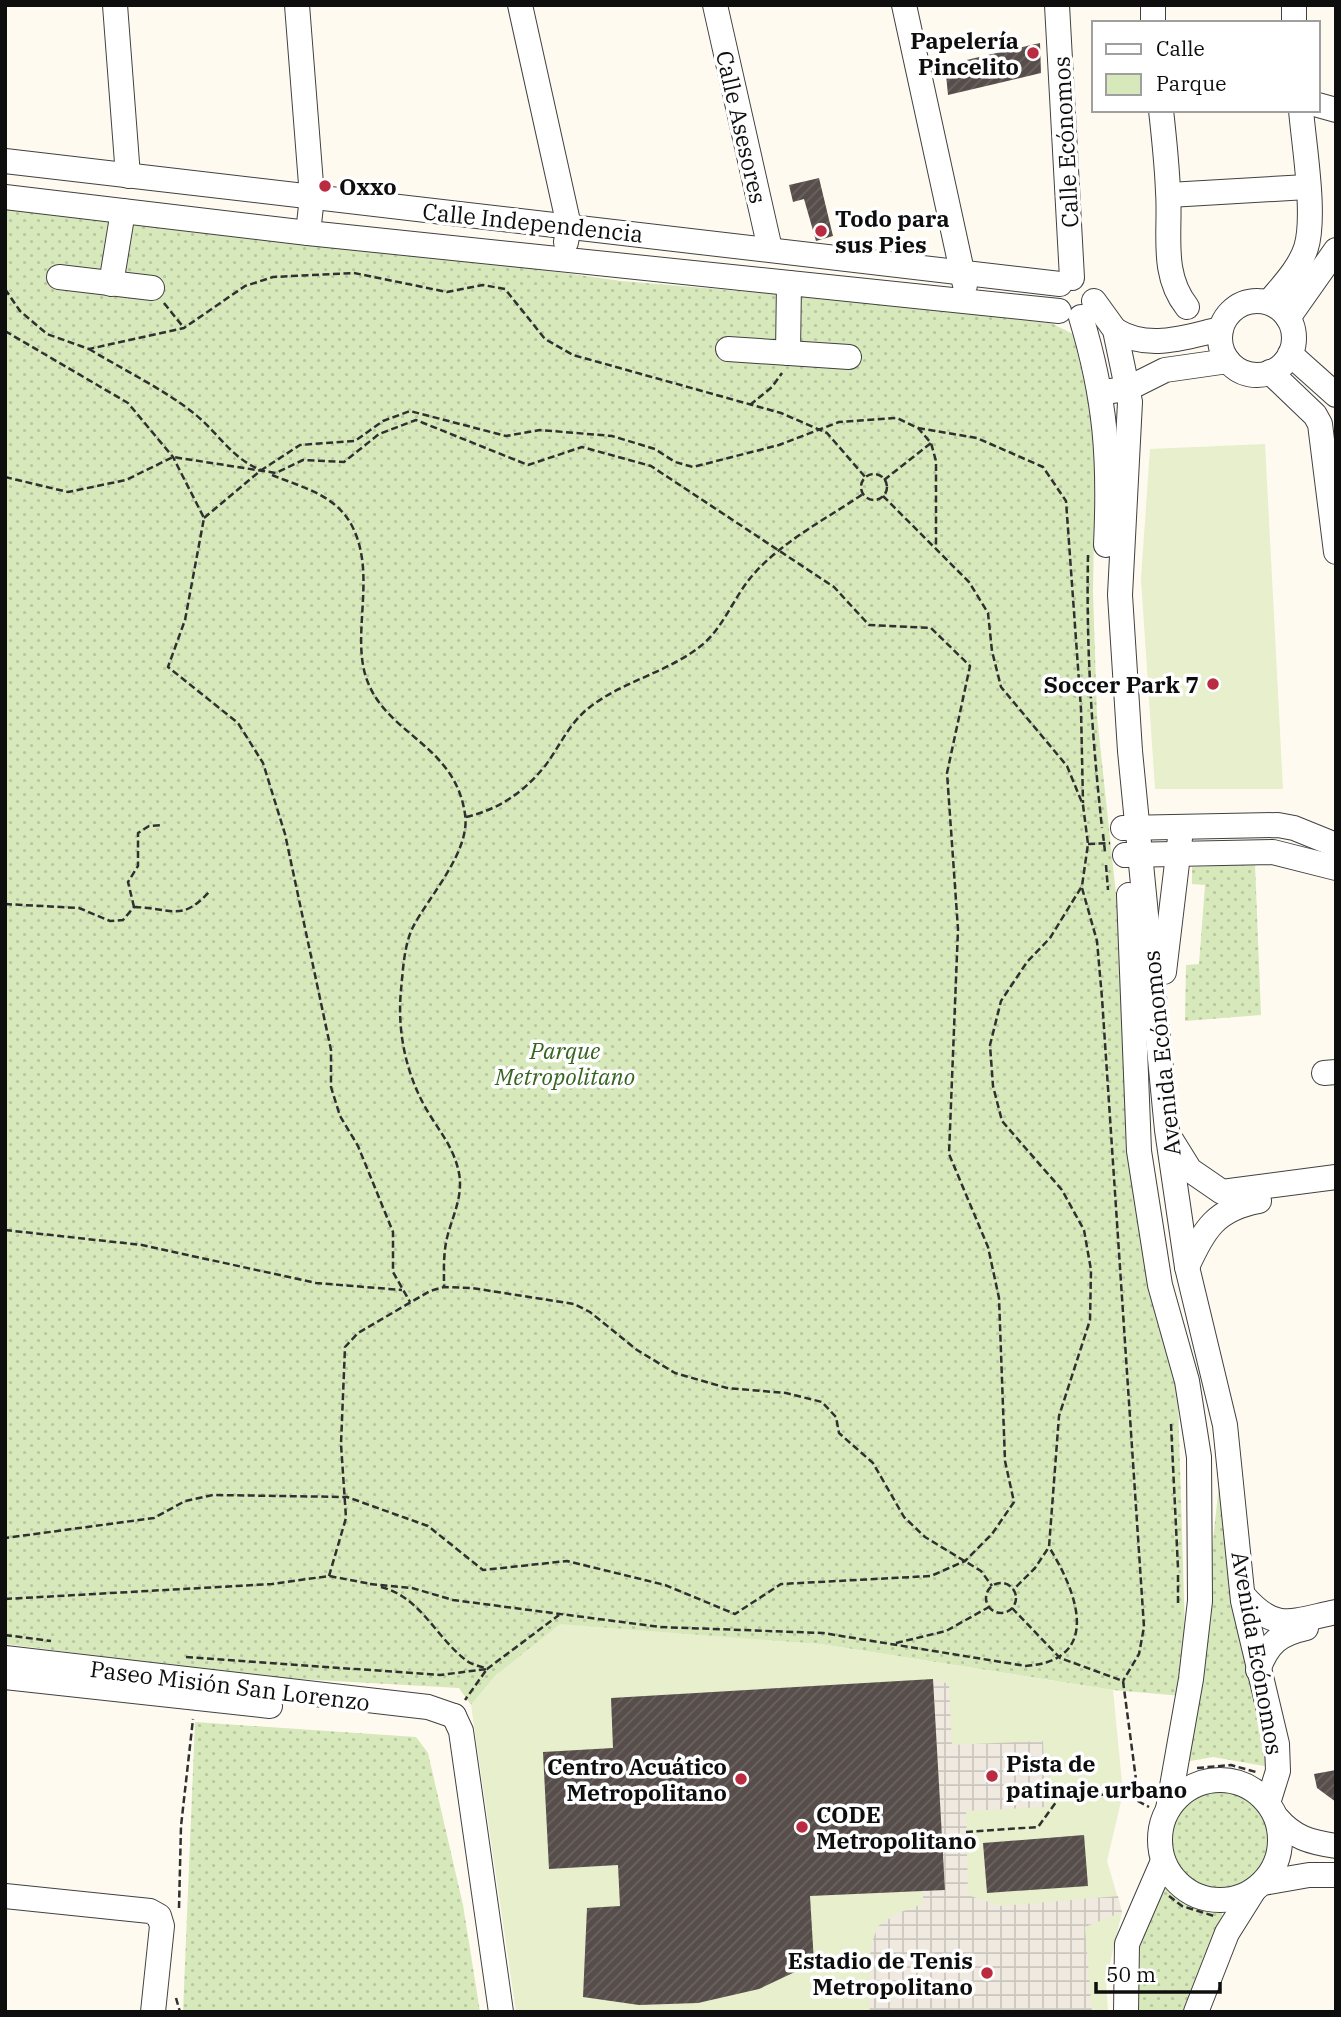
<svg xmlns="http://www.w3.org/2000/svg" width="1341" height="2017" font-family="'IBM Plex Serif',serif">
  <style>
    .green { fill: url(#green-dots) }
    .pitch { fill: #e7efcc }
    .plaza { fill: url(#plaza-grid) }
    .building { fill: url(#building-hatch) }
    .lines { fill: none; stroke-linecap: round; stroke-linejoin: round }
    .minor-casing { stroke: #414141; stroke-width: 26 }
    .path { stroke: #303030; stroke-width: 2.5; stroke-dasharray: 7 3.5; stroke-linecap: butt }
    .minor { stroke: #fff; stroke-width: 24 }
    .poi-dot { fill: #ba2b41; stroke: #fff; stroke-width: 2.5 }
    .labels { text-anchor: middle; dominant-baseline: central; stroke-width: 7; stroke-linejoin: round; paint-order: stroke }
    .poi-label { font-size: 23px; font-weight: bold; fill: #0e0e0e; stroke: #fff; text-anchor: end }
    .street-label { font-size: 23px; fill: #0e0e0e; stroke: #fff }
    .park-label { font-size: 23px; font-style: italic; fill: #366421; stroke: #fff }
  </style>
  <defs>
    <pattern id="green-dots" width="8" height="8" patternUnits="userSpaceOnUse" patternTransform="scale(1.75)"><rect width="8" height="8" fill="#d7e8bb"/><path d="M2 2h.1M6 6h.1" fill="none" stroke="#b7c6a0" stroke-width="1.8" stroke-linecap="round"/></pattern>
    <pattern id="plaza-grid" width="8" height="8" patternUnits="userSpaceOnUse" patternTransform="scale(1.75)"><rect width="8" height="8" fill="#efe9df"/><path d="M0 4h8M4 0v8" fill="none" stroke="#ccc7be"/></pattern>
    <pattern id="building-hatch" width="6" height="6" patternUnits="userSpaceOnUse" patternTransform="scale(1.75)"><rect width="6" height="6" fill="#574e4b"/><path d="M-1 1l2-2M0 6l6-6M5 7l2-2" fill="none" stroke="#6a6361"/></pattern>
  </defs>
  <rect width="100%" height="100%" fill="#fefaf0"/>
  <g class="green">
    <polygon points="5,206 472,260 621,281 825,298 1051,323 1073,334 1092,415 1095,458 1093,592 1097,716 1123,960 1178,1400 1185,1631 1182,1696 1113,1690 820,1644 667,1634 497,1674 471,1705 459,1688 263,1677 5,1644"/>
    <polygon points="1255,864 1261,1015 1185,1021 1186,965 1199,964 1205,885 1192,884 1192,867"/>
    <polygon points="1221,1465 1270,1767 1213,1757 1179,1763 1204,1626"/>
    <polygon points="195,1722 416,1737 428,1753 463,1905 480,2012 183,2012"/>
    <circle cx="1220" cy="1839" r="49"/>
    <polygon points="1167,1876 1184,1898 1222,1908 1222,1923 1190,2012 1135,2012 1130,1973"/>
  </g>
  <g class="pitch">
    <polygon points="1265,444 1283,789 1155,789 1141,579 1150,449"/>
    <polygon points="560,1624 820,1644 1113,1690 1123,1793 1107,1861 1122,1912 1106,1980 1108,2012 516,2012 471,1705 497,1674"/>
  </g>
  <polygon class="plaza" points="933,1679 949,1684 952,1745 1043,1741 1046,1807 966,1811 968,1895 1000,1906 1118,1896 1122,1912 1085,1927 1092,2012 870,2012 868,1991 871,1945 878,1926 898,1913 923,1904 923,1891 945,1889"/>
  <g class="building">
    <polygon points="1040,43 1041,73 948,95 945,65"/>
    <polygon points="819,178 833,236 816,241 804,199 793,202 789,185"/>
    <polygon points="933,1679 945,1890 810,1896 814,1963 759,1989 698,2003 639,2005 583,1997 587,1908 620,1906 618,1865 549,1869 543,1752 613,1748 611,1698"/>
    <polygon points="1336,1770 1336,1802 1317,1788 1314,1774"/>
    <polygon points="1084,1835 1088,1886 987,1893 983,1843"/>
  </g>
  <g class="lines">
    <defs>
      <g id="minor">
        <polyline points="115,5 128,176"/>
        <polyline points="297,5 312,197 308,233"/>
        <polyline points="520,5 569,226 566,242"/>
        <polyline points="715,5 770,249"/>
        <polyline points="904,5 965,285"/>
        <polyline points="1057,5 1072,278"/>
        <polyline points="1294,5 1294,23"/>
        <polyline points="1153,23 1153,5"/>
        <polyline points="1318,105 1336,110"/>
        <path d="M1161,110C1164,137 1167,165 1168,192C1171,232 1160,273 1187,307"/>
        <polyline points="5,161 1060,284"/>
        <polyline points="1169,195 1307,187"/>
        <polyline points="5,197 308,233 1059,311"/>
        <polyline points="59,277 152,288"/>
        <polyline points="111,284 123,211"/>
        <polyline points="1094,301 1115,330 1130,402 1120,595 1130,751 1167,1130 1187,1267 1225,1425 1243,1601 1277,1744 1278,1771 1268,1803"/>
        <circle cx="1257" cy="338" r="37"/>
        <path d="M1269,302C1283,285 1299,269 1306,248C1316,216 1304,146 1301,110"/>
        <path d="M1081,317C1106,400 1110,459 1106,545"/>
        <polyline points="1288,318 1336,250"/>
        <path d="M1115,330C1149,351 1184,337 1221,329"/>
        <polyline points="728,349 849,357"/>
        <polyline points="788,353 789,283"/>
        <polyline points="1290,354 1336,395"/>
        <polyline points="1270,372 1315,415 1320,424 1336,552"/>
        <polyline points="1111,391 1127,389 1165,370 1228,361"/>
        <polyline points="1123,828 1278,825 1294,828 1336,845"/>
        <polyline points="1125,855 1273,852 1336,868"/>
        <polyline points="1129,895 1139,1151 1160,1285 1187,1381 1199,1457 1200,1601 1191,1679 1168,1809"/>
        <polyline points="1164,972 1180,838"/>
        <polyline points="1324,1073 1336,1072"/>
        <polyline points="1172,1141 1190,1170 1222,1192 1336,1177"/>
        <path d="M1187,1267C1204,1229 1216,1209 1259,1201"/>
        <path d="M1243,1595C1275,1633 1292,1621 1336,1612"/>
        <polyline points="5,1658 428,1707 454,1716"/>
        <path d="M1258,1670C1268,1643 1279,1634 1306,1628"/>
        <polyline points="5,1677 270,1706"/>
        <polyline points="454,1716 461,1731 501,2012"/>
        <circle cx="1220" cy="1840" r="60"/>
        <path d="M1277,1818C1294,1838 1310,1842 1336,1846"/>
        <polyline points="1263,1883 1309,1875 1336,1875"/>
        <polyline points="5,1896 150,1911 159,1916 162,1926 153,2012"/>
        <polyline points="1126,2012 1127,1944 1163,1861"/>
        <polyline points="1196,2012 1227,1933 1254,1890"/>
      </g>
    </defs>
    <use href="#minor" class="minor-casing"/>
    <g class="path">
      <polyline points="5,289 20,311 47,334 89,349 184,328 245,286 273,277 354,273 447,292 483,285 505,289 545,339 573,355 781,413 827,433 866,478"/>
      <polyline points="164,303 184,328"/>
      <polyline points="5,331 128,403 173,457 204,518 185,620 168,667 238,723 263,763 285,834 331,1050 331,1087 340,1116 358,1146 393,1232 393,1272 410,1302"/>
      <path d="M89,349C122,369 167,391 196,415C220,435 232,459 263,471"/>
      <polyline points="750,405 772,387 782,373"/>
      <polyline points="918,428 977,438 1043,467 1066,501 1081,709 1083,803"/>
      <circle cx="874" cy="487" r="13"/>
      <path d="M272,475C301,487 334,494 351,524C379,575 348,639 369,685C391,736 455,746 465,814C471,851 429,896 413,927C404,945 403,970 401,990C397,1032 406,1075 428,1112C440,1132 454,1148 459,1173C463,1195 454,1213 448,1234C443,1252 444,1269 444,1287"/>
      <polyline points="5,477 68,492 126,480 173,457 276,473 303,460 344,462 379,434 416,420 528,465 582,447 651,466 834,587 869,625 931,628 970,666 947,773 958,929 949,1154 988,1247 999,1298 1005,1461 1014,1502 992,1534 965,1561 931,1576 781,1584 735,1614 665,1585 567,1561 483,1570 428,1526 347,1497 213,1495 185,1501 154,1518 5,1538"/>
      <polyline points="884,480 931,443"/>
      <polyline points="883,496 969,582 988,613 992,651 1001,687 1067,766 1083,805 1088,844 1082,886 1050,938 1027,962 1001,1001 990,1045 993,1086 1002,1121 1062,1190 1084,1230 1091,1270 1090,1320 1059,1416 1049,1547 1035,1568 1013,1590"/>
      <polyline points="204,518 260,471 300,445 355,441 383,421 410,411 506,436 540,430 612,436 655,449 675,462 693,467 779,445 839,422 897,418 918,428 931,443 936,461 936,547"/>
      <path d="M1088,555C1086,647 1092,736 1102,828"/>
      <path d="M466,817C499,809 523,793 545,766C560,746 569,723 590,707C623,681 669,672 702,645C723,628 734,597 752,576C781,542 826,519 863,494"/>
      <polyline points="1103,834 1105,852"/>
      <polyline points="1088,844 1110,843"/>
      <polyline points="1106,865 1108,890"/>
      <polyline points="1082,888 1097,941 1102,998 1144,1627 1139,1654 1123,1681"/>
      <polyline points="5,904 79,908 110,921 123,920 134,907"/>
      <polyline points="134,907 128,882 138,866 138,833 149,826 162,825"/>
      <path d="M134,907C172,908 181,923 210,891"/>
      <polyline points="5,1230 142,1245 316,1283 402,1290"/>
      <polyline points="1171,1424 1178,1568"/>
      <polyline points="329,1576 346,1518 341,1444 345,1347 358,1333 430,1291 444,1287 472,1288 574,1304 590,1312 637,1350 675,1373 727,1388 786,1393 822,1402 836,1417 839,1433 873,1463 904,1517 925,1537 981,1571 992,1586"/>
      <circle cx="1001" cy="1598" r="15"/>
      <path d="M370,1584L412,1588L453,1600L660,1627L823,1633L1026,1666C1103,1660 1077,1592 1049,1547"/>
      <path d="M381,1587C421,1597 436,1638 467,1661C472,1665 481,1666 487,1669L559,1615"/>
      <polyline points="5,1599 272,1584 329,1576 371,1584"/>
      <polyline points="1178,1603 1178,1575"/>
      <polyline points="1012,1608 1060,1658 1123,1681 1139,1802"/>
      <polyline points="5,1635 51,1641"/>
      <polyline points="896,1643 946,1631 989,1607"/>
      <polyline points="186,1657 440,1675 487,1669 465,1700"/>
      <polyline points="1197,1768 1231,1765 1256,1772"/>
      <polyline points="966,1832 1038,1827 1059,1798 1123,1793 1149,1807"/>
      <polyline points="1151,1845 1152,1820"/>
      <polyline points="1169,1896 1182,1906 1214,1916"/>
      <polyline points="179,1908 181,1826 193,1719"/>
      <polyline points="176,1998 180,2012"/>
    </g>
    <use href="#minor" class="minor"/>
  </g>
  <g class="poi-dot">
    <circle cx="1033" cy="53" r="7"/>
    <circle cx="325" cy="186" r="7"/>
    <circle cx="821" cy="231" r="7"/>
    <circle cx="1213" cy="684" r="7"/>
    <circle cx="992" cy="1776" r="7"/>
    <circle cx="741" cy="1779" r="7"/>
    <circle cx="802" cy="1827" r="7"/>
    <circle cx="987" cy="1973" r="7"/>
  </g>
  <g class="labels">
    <g class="poi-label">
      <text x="1019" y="40">Papelería<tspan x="1019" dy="26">Pincelito</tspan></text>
      <text x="339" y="186" text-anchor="start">Oxxo</text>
      <text x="835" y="218" text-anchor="start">Todo para<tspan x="835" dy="26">sus Pies</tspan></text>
      <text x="1199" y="684">Soccer Park 7</text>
      <text x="1006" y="1763" text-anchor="start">Pista de<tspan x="1006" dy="26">patinaje urbano</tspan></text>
      <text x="727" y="1766">Centro Acuático<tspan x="727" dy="26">Metropolitano</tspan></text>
      <text x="816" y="1814" text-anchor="start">CODE<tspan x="816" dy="26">Metropolitano</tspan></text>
      <text x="973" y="1960">Estadio de Tenis<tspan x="973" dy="26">Metropolitano</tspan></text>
    </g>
    <g class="street-label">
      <text transform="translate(742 127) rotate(77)">Calle Asesores</text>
      <text transform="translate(1065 142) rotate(-93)">Calle Ecónomos</text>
      <text transform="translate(533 222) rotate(6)">Calle Independencia</text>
      <text transform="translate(1161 1053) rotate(-96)">Avenida Ecónomos</text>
      <text transform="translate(1258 1653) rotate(80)">Avenida Ecónomos</text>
      <text transform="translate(230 1685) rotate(7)">Paseo Misión San Lorenzo</text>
    </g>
    <g class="park-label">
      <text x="565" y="1050">Parque<tspan x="565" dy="26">Metropolitano</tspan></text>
    </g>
  </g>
  <rect width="1341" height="2017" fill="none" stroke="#0e0e0e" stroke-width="14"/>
  <rect x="1092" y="21" width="228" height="91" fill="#ffffff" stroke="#9f9f9f" stroke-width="2"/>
  <rect x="1106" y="44" width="35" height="10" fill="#ffffff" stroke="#9f9f9f" stroke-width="2"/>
  <text x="1156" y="56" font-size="21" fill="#0e0e0e">Calle</text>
  <rect x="1106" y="74" width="35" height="21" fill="#d7e8bb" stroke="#9f9f9f" stroke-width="2"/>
  <text x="1156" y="91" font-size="21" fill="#0e0e0e">Parque</text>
  <path d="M1096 1982v10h124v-10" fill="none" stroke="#0e0e0e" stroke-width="3.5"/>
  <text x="1106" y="1982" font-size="21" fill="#0e0e0e" stroke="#ffffff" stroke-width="5" paint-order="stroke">50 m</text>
</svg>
